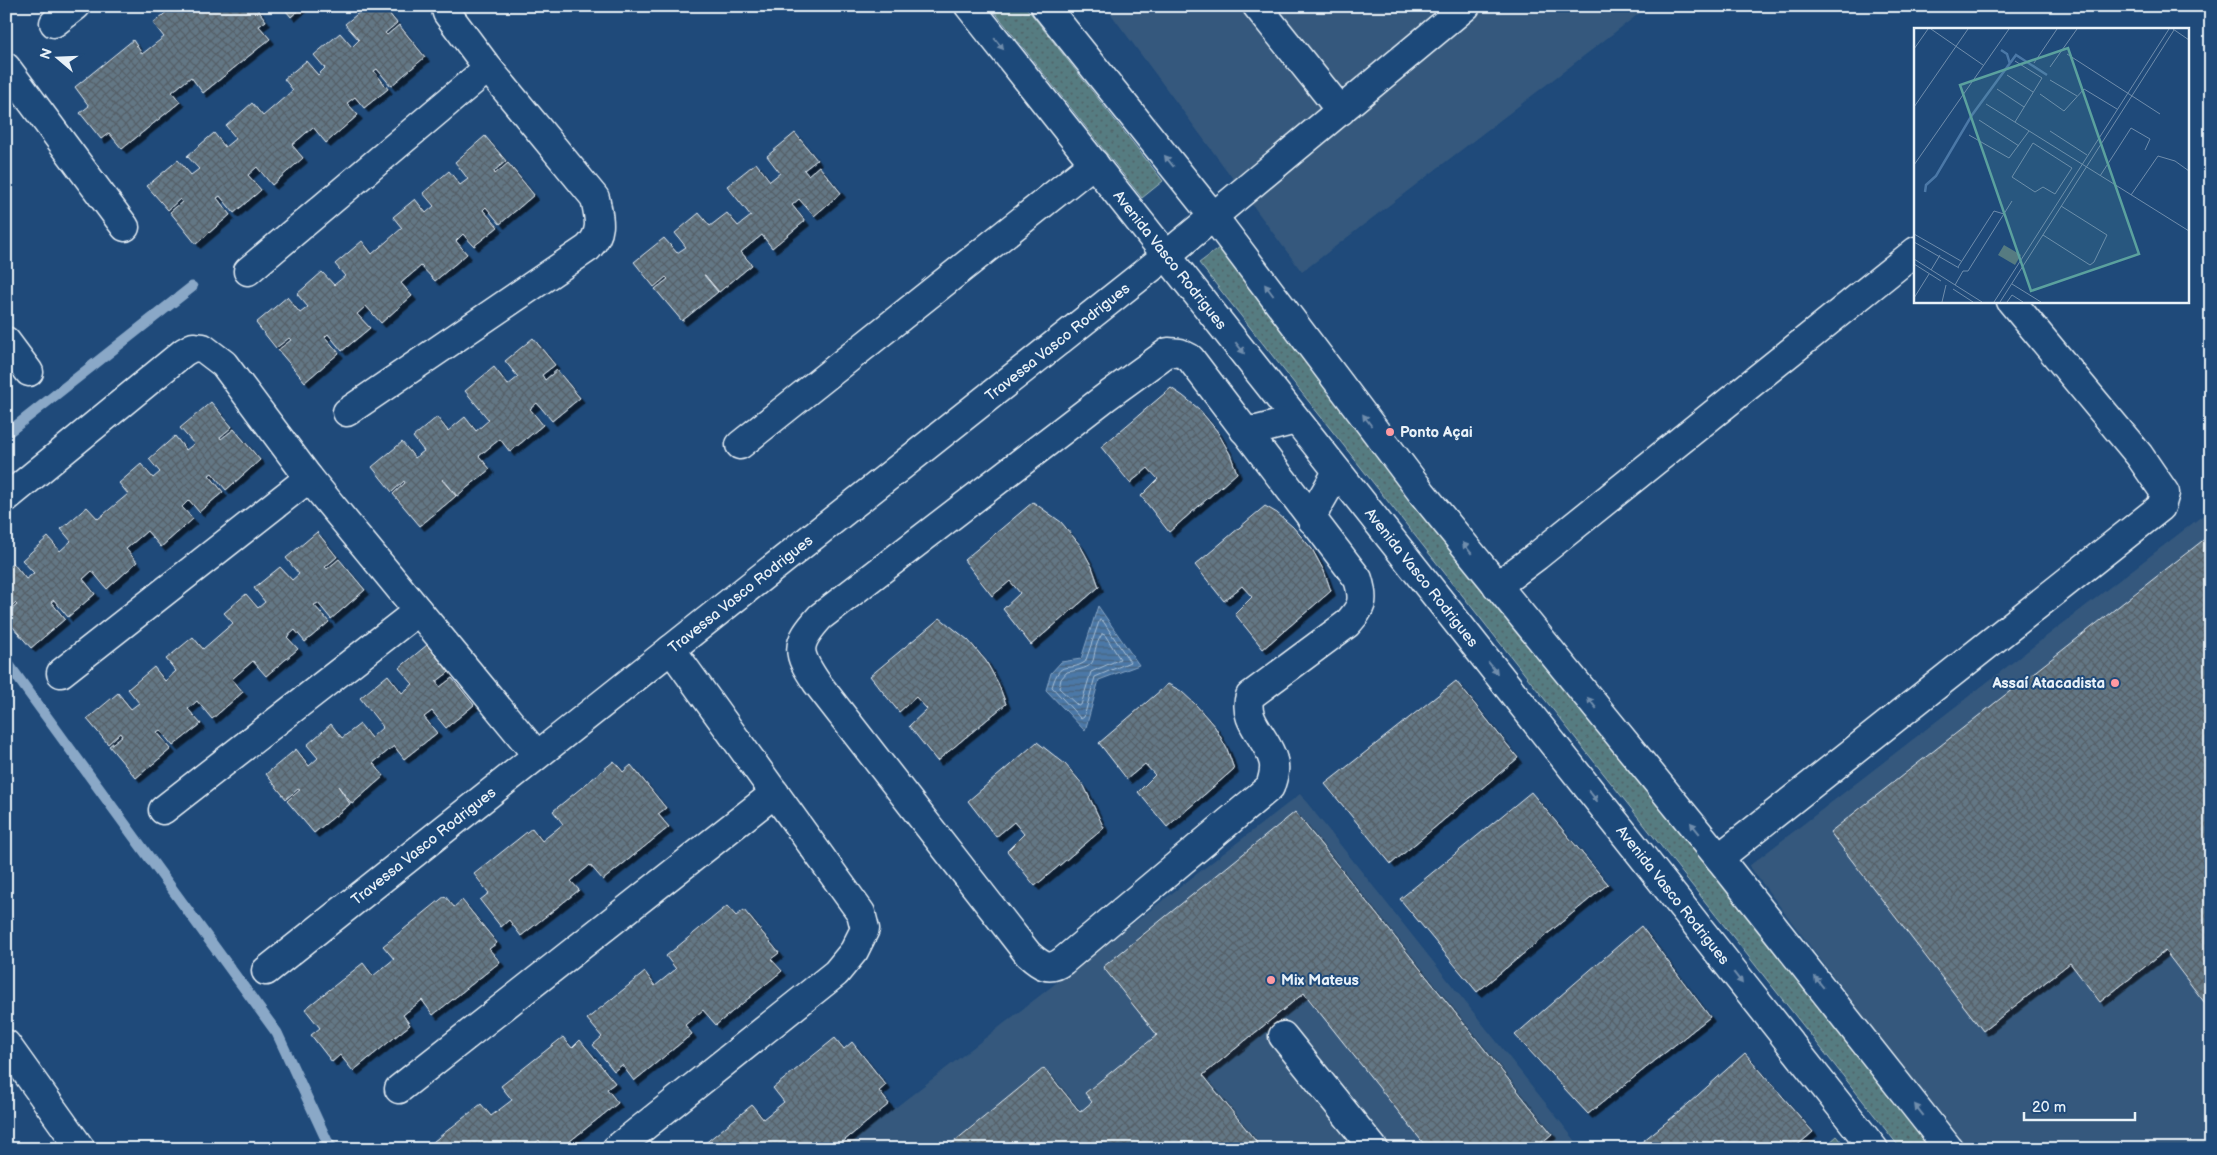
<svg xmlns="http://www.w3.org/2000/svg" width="2217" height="1155" font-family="'Balsamiq Sans',sans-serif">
<defs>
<pattern id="park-dots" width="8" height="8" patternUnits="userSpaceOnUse" patternTransform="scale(1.25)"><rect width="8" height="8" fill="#567b81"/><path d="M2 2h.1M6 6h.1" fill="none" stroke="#4f6468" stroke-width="1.8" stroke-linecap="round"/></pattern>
<pattern id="water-rules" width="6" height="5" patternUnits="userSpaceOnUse" patternTransform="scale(1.25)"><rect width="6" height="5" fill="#4b78a7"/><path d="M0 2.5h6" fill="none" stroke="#49627d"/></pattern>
<pattern id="building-cross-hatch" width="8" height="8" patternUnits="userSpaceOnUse" patternTransform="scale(1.25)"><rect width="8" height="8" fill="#647785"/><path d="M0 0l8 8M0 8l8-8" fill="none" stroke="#556068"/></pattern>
<filter id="shadow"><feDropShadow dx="4.5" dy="4.5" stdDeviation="0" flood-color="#0009"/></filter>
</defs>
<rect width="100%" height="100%" fill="#1f4a7a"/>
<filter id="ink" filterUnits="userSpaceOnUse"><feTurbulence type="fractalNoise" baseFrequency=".02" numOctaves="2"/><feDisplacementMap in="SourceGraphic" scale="10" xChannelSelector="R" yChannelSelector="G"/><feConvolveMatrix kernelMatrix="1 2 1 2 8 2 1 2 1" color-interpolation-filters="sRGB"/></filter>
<g filter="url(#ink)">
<!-- built -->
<path fill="#34587d" d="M1105 6H1649L1302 272Z
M2211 509V1149H1965L1749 866Z
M1300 794 1582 1149H842Z"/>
<!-- park -->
<path fill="url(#park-dots)" stroke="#9fb6bc" d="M990 6H1025L1163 181 1142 198Z
M1219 248 1934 1149H1901L1199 263Z
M1837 1136 1848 1149H1822Z"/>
<!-- water -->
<path fill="url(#water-rules)" stroke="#8aa8c7" d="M1098 606 1139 665 1099 680 1085 731 1046 690 1051 673 1061 662 1081 659Z"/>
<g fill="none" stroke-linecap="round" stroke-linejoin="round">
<!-- shore -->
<path stroke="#a9c1d8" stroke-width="1" d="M1100 620 1103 621 1130 662 1095 677 1084 717 1081 719 1052 687C1061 657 1067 674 1085 662Z
M1102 634 1105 635 1120 659 1091 672 1081 705 1078 706 1059 688 1061 679 1067 672C1106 666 1086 659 1102 634Z"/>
<!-- stream -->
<path stroke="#8aa8c7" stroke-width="11" d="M6 434 192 287
M6 661 277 1033 327 1141 333 1149"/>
</g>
<!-- building -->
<path fill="url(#building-cross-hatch)" stroke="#e8f1f8" filter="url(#shadow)" d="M174 6H255L266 21 259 26 270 39 203 93 191 77 172 92 180 102 122 149 109 133 101 139 80 113 89 106 75 87 133 40 142 54 164 37 153 23Z
M282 6H303L291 17Z
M367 6H383L397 23 385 33 387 35 399 25 425 57 391 86 377 69 374 71 388 89 364 108 355 97 347 103 358 115 326 143 313 127 292 145 303 158 272 185 257 167 248 175 261 190 234 213 220 196 217 198 230 215 196 244 170 212 182 202 180 199 168 210 147 186 178 160 191 175 199 169 187 156 214 133 225 147 236 138 226 126 252 103 263 116 293 90 284 79 306 61 318 75 325 68 314 55 340 33 352 47 359 40 345 24Z
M795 133 817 160 804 170 808 175 819 166 841 193 814 216 799 199 792 205 805 221 772 248 762 235 741 252 752 265 719 292 705 275H704L718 292 682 321 655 289 668 279 666 277 654 287 634 262 664 238 677 253 686 247 675 233 699 213 710 226 727 213 738 226 751 216 727 186 756 163 770 181 780 173 767 156Z
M485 136 506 161 494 171 495 174 508 163 534 195 500 224 486 207 483 210 498 227 474 246 463 234 456 241 467 254 435 281 421 266 401 283 412 296 381 323 366 306 357 314 370 328 342 351 328 334 325 337 339 353 305 382 278 350 291 340 289 338 276 348 256 323 287 297 300 313 308 307 297 294 322 272 334 285 345 276 335 264 362 241 372 254 402 228 393 217 415 199 426 213 434 206 423 193 449 171 460 185 468 179 455 162Z
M533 338 555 365 542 375 545 380 557 370 580 398 552 421 537 403 530 409 543 425 510 452 500 439 479 456 490 469 457 496 443 479 442 480 456 496 420 526 393 494 405 483 404 481 392 492 372 467 402 442 415 458 424 451 413 437 437 417 448 431 465 417 476 431 489 420 465 391 494 367 508 385 518 377 505 361Z
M1171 388 1183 396 1199 409 1217 431 1230 454 1237 473 1169 532 1141 496 1158 479 1148 468 1130 483 1101 447Z
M211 402 232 427 220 437 221 439 234 429 260 460 226 490 212 473 209 475 223 492 199 512 189 500 182 507 193 519 161 547 147 531 126 549 137 562 107 589 92 571 83 579 95 594 68 617 54 600 51 602 65 619 31 648 6 619V614L17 605 15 603 6 611V569L13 563 26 579 34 573 22 560 48 537 60 551 71 541 61 529 87 507 98 519 128 494 119 483 141 464 153 478 160 472 149 459 175 436 186 450 194 444 180 428Z
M1033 502 1061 522 1080 545 1092 567 1099 587 1031 645 1003 609 1020 593 1010 581 992 596 964 560Z
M1265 506 1277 513 1293 527 1312 549 1324 571 1331 591 1263 649 1235 614 1252 597 1242 586 1224 601 1195 565Z
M317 532 337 557 325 567 327 569 339 559 365 590 331 619 318 603 314 605 329 622 305 642 295 630 287 637 298 649 266 676 253 661 232 679 243 692 212 719 197 701 188 709 201 724 173 746 160 730 157 732 171 749 136 778 109 746 122 736 120 733 108 744 87 719 118 693 131 709 139 703 128 689 154 667 165 681 176 671 166 659 193 637 203 649 233 623 224 613 246 594 258 608 265 602 254 588 280 567 292 580 299 574 286 558Z
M2211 534V1011L2165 951 2100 1002 2070 963 1983 1031 1830 832Z
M940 618 968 640 986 661 998 683 1006 704 937 761 909 726 927 709 916 697 899 712 870 676Z
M427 645 449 672 436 682 440 687 452 678 474 705 446 728 432 711 424 717 437 733 404 759 394 746 373 763 384 776 352 804 338 786 350 804 314 833 287 801 300 790 298 789 286 799 266 774 296 749 309 766 318 758 307 745 331 724 342 738 360 724 371 738 383 727 360 698 388 675 402 693 413 684 399 668Z
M1456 681 1518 758 1391 864 1325 784Z
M1168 684 1181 691 1196 705 1215 727 1227 749 1234 769 1167 827 1138 792 1155 775 1145 764 1127 779 1099 743Z
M1037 742 1065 764 1084 786 1104 828 1035 886 1007 851 1024 834 1014 822 996 837 968 801Z
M614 761 623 772 631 765 666 808 658 814 669 827 603 880 590 865 571 881 579 890 521 936 509 920 501 927 480 900 489 893 474 874 532 828 542 841 563 824 553 811Z
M1531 792 1608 884 1477 992 1400 899Z
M1295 812 1552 1134 1534 1149H1428L1304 993 1203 1075 1262 1149H945L1044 1068 1080 1112 1092 1102 1085 1093 1157 1035 1103 967Z
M445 896 454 907 462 900 497 943 489 949 500 962 433 1015 422 1000 403 1015 410 1025 353 1071 340 1055 332 1062 311 1035 320 1028 305 1009 363 963 373 976 394 959 383 946Z
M727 906 736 916 744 910 779 953 771 959 782 971 716 1025 703 1010 685 1025 692 1034 634 1081 622 1065 614 1071 593 1045 602 1037 587 1019 645 972 655 986 676 969 666 956Z
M1641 926 1710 1017 1588 1114 1515 1035Z
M563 1037 572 1048 580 1040 615 1083 607 1089 618 1103 560 1149H546L539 1140 529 1149H424L481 1104 491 1116 512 1100 501 1086Z
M835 1038 844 1049 852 1042 886 1085 879 1091 889 1104 834 1149H816L811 1143 803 1149H698L752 1105 763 1119 784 1102 773 1088Z
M1745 1053 1813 1132 1793 1149H1633L1679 1112Z"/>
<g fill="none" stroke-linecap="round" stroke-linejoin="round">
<defs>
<g id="minor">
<path id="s1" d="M969 6 1874 1149"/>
<path d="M1045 6 1213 216 1422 493 1719 858 1949 1149"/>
<path d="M1257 6 1341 111"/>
<path d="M54 23 76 6"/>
<path d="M6 67 125 227"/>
<path d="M248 271 488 68"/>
<path d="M6 341 29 372"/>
<path d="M1168 352 1180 353 1190 358 1358 579C1365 602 1362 607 1347 624L1250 696C1242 721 1267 737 1273 760 1276 769 1273 778 1270 787L1063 961C1049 972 1040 965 1028 954L817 683C796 652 795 645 820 617L1106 397Z"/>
<path d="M347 412 588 248C604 232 599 218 595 198L488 68 447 13 445 6"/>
<path d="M1244 430H1257L1296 420"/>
<path d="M740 445 1094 163"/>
<path d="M6 498 184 352 193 347 203 348 224 364 309 478 536 754"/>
<path d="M1312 520 1317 507 1337 472"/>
<path d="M1497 586 1537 556 1916 251"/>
<path d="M61 673 309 478"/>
<path d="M163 810 418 611"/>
<path d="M1719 858 2161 507 2165 493 2139 455 2011 301"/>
<path id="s2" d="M266 971 1167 255 1466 6"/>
<path d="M1283 1036 1374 1149"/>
<path d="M6 1044 81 1149"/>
<path d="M399 1089 775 793"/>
<path d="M616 1149 836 973 854 951 865 929 861 913 671 649"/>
</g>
</defs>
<!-- minor casing -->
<use href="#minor" stroke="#e8f1f8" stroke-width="31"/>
<!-- minor -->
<use href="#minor" stroke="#1f4a7a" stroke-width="28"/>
</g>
<!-- one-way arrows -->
<defs><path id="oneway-solid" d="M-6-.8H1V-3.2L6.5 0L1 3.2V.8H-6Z" transform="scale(1.25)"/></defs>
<g fill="#6f8dac">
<use href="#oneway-solid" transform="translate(999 44) rotate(51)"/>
<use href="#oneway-solid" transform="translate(1169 161) rotate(-129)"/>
<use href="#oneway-solid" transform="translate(1269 290) rotate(-127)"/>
<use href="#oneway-solid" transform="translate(1240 348) rotate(52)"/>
<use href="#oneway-solid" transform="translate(1367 420) rotate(-127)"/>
<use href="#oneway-solid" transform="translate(1467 548) rotate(-129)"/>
<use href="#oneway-solid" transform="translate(1493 668) rotate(52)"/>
<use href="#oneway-solid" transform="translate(1592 703) rotate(-129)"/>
<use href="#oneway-solid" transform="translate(1593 796) rotate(52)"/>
<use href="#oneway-solid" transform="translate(1695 828) rotate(-129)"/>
<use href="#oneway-solid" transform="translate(1738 978) rotate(52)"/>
<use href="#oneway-solid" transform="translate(1819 982) rotate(-129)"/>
<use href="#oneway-solid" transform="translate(1919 1110) rotate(-128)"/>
</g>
</g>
<!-- markers -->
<g fill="#ff9aa2" stroke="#1f4a7a" stroke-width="2">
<circle cx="1390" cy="432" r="5"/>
<circle cx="2115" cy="683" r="5"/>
<circle cx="1271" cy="980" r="5"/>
</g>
<g text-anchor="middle" stroke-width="4" stroke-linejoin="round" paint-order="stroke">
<!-- street labels -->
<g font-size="15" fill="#e8f1f8" stroke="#1f4a7a">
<text dy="5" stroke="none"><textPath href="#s1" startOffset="324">Avenida Vasco Rodrigues</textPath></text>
<text dy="5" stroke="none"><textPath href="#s2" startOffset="1011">Travessa Vasco Rodrigues</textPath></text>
<text dy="5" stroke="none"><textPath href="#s1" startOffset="729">Avenida Vasco Rodrigues</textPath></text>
<text dy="5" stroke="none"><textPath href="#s2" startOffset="606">Travessa Vasco Rodrigues</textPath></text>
<text dy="5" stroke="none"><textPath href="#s2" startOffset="201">Travessa Vasco Rodrigues</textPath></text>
<text dy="5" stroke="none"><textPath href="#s1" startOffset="1134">Avenida Vasco Rodrigues</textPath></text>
</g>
<!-- poi labels -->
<g font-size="15" font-weight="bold" fill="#e8f1f8" stroke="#1f4a7a" text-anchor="start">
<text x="1400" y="437">Ponto Açai</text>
<text x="2105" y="688" text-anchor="end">Assaí Atacadista</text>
<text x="1281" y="985">Mix Mateus</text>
</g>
</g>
<!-- overview -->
<g transform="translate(1914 28)">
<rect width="275" height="275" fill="#1f4a7a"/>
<path d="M90 217 107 227 101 237 84 227Z" fill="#567b81"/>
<path fill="none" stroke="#4b78a7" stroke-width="2.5" d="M87 22 93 26 96 36M11 164 12 157 22 148 58 87 102 27 133 47"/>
<path fill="none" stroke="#6f8dac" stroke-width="1" d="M17 1 69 37M259 1 275 12M0 21 14 1M153 26 246 86M120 35 143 1M136 39 163 1M93 47 119 64M136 52 163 68M83 61 110 79M126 66 150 83 170 61 203 81M72 76 275 203M0 79 54 1M65 92 105 118M101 94 128 50 101 33M136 103 173 127M55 107 95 130 115 103M119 115 158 140 141 166 129 159 121 164 98 149ZM0 137 95 1M186 148 217 100 236 111 231 122M217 167 244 128 261 133 275 143M0 206 47 233M129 207 176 237 180 234 193 207 147 178M0 214 45 240M0 231 68 274M0 236 27 253M44 239 80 183 90 186M17 242 26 227M98 256 127 274M41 257 49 243H54L98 173M39 261 59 274M0 270 15 246M28 274 32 257M80 274 255 1M86 274 260 2M93 274 98 267 109 274"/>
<path fill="#5ba19e" fill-opacity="0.15" stroke="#5ba19e" stroke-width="2.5" d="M154 20 225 226 117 263 46 57Z"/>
<rect width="275" height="275" fill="none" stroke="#e8f1f8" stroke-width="2.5"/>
</g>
<!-- margin -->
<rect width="2217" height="1155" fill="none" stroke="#1f4a7a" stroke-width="25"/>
<rect x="12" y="12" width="2192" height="1130" fill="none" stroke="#e8f1f8" stroke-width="2" filter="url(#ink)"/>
<!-- north arrow -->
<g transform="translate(58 58) rotate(289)" stroke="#1f4a7a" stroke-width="4" paint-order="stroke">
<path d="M0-4L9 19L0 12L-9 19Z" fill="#e8f1f8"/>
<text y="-8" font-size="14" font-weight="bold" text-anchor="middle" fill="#e8f1f8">N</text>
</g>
<!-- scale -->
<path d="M2024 1112v8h111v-8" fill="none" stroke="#e8f1f8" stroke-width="2.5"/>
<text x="2032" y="1112" font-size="15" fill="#e8f1f8" stroke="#1f4a7a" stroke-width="4" paint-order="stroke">20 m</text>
</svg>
